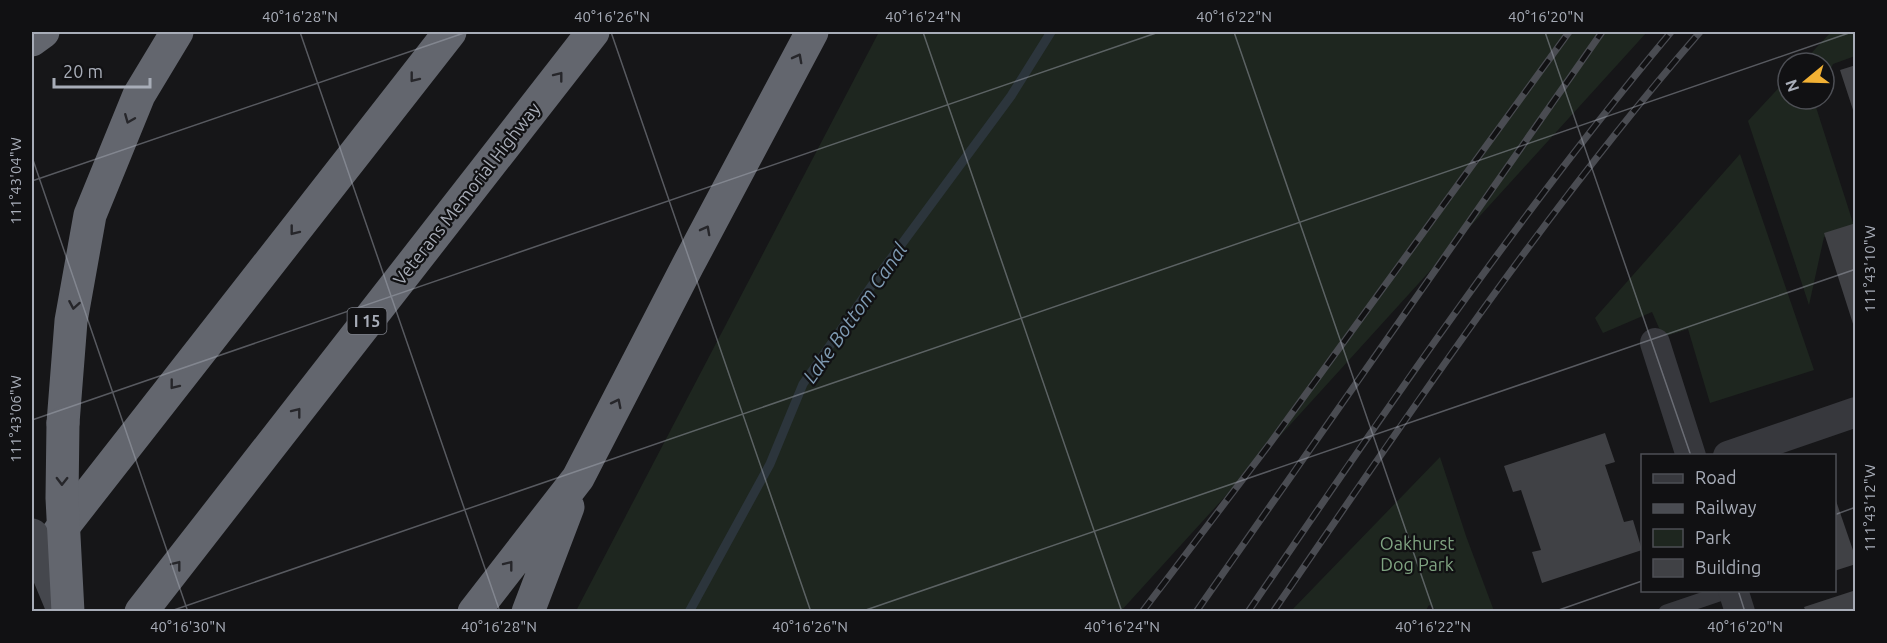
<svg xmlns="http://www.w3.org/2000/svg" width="1887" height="643" font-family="Ubuntu,sans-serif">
<rect width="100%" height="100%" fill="#161618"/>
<!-- green -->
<path fill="#1e261f" d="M879 32H1647L1121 611H576Z
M1831 32H1855V56L1833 64 1824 83V63H1802Z
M1788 78V99H1817L1815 104 1854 226 1824 237 1809 305 1748 121Z
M1740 154 1814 370 1710 403 1688 329 1663 337 1652 312 1603 333 1595 318Z
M1440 457 1466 536 1494 611H1438L1429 605 1425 612 1291 611Z"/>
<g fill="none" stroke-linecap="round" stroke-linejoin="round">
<!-- stream -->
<path stroke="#2c353c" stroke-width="9" d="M689 612 770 464 803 384 884 268 1011 96 1051 32"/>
</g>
<!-- building -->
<path fill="#404145" d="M1856 65V116H1855L1840 70Z
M1856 223V330H1855L1824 233Z
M1605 433 1615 462 1605 465 1624 522 1633 520 1642 550 1542 583 1532 552 1541 550 1521 490 1513 492 1504 466Z
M1834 495 1856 559V564L1834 571Z
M1856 590V612H1806L1804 607Z"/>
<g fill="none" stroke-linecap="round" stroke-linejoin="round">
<!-- lane -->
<path stroke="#37383d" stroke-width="15" d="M1666 612 1731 590"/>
<!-- street -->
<path stroke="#37383d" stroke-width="30" d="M1655 343 1691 456
M1728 456 1856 412
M1733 590 1740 612"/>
<!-- highway -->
<path stroke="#63666e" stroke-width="33" d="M32 40 43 32
M63 423 71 321 90 215 139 95 177 32
M52 541 450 32
M141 612 593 32
M474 612 578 478 688 265 812 32
M528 612 568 507"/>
<defs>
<path id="rail" d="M1142 612 1271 442 1569 32
M1196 612 1602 32
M1248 612C1383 414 1517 216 1671 32
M1273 612C1409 414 1543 213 1700 32"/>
</defs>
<!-- rail casing -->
<use href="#rail" stroke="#4a4c52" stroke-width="7"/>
<!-- rail -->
<use href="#rail" stroke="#111113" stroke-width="4.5" stroke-dasharray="14" stroke-linecap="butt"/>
<!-- secondary-bridge -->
<path stroke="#45474d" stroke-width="33" d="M32 535 64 612"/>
<!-- highway-bridge -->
<path stroke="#63666e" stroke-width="33" d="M63 423 62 498 68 612"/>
</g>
<!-- one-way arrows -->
<defs><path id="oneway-chevron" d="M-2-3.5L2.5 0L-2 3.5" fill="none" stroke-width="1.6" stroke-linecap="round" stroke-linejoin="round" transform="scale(1.5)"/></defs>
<g stroke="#26262a">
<use href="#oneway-chevron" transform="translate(798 58) rotate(-62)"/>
<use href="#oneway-chevron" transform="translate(559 76) rotate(-52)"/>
<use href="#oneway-chevron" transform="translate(414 78) rotate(128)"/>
<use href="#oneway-chevron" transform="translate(129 119) rotate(112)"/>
<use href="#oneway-chevron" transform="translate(706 230) rotate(-62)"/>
<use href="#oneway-chevron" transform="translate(294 231) rotate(128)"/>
<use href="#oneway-chevron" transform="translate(74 305) rotate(100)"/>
<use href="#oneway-chevron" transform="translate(174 385) rotate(128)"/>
<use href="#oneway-chevron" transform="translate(617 403) rotate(-63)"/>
<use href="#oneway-chevron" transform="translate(297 412) rotate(-52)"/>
<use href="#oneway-chevron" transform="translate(62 481) rotate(91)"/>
<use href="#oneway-chevron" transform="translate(177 565) rotate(-52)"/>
<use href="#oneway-chevron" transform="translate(509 565) rotate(-52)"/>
</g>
<!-- ticks -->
<path fill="none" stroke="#a8adb8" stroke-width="1.5" stroke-opacity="0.45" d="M300 32 500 612M611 32 811 612M923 32 1122 612M1234 32 1434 612M1545 32 1691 456M32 157 188 612M32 181 467 32M32 420 1159 32M1834 515 1856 507M1738 590 1745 612M168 612 1852 32M860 612 1856 269M1553 612 1642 581"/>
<g text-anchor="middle" stroke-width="4.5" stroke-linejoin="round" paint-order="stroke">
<!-- shield labels -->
<rect fill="#111113" stroke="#7b7e86" stroke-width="1.5" x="347.5" y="308" width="39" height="26" rx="4.5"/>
<g font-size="16" font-weight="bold" fill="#a8adb8">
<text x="367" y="327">I 15</text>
</g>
<!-- street labels -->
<g font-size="18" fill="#a8adb8" stroke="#111113">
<text transform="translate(467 194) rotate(-52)" y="6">Veterans Memorial Highway</text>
</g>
<!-- park labels -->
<g font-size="18" fill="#7fa381" stroke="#111113">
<text x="1417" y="550">Oakhurst<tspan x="1417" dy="21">Dog Park</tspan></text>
</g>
<!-- water labels -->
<g font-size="20" font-style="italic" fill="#7f9bb3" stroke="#111113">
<text transform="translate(855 313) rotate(-55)" y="7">Lake Bottom Canal</text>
</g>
</g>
<!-- border -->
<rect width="1887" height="643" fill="none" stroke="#111113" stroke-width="66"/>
<!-- legend -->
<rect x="1641" y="454" width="195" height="138" fill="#111113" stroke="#4d4f55" stroke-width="1.5"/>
<rect x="1653" y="474" width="30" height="9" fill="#37383d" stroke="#4d4f55" stroke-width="1.5"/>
<text x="1695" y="484" font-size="18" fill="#a8adb8">Road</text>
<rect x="1653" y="504" width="30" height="9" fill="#4a4c52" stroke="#4d4f55" stroke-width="1.5"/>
<text x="1695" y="514" font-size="18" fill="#a8adb8">Railway</text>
<rect x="1653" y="529" width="30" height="18" fill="#1e261f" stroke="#4d4f55" stroke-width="1.5"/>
<text x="1695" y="544" font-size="18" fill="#a8adb8">Park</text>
<rect x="1653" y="559" width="30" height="18" fill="#404145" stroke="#4d4f55" stroke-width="1.5"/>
<text x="1695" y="574" font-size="18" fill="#a8adb8">Building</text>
<!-- north arrow -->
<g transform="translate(1806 81) rotate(251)"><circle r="28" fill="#111113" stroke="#4d4f55" stroke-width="1.5"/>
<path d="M0-4.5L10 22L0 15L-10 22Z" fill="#f2b134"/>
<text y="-9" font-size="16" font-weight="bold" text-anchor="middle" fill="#a8adb8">N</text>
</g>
<!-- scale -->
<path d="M54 78v9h96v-9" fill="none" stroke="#a8adb8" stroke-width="3"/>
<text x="63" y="78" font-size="18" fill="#a8adb8" stroke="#111113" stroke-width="4.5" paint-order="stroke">20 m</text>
<rect x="33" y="33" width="1821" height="577" fill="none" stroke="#a8adb8" stroke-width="2"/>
<g font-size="15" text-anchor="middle" fill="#a8adb8">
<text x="300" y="22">40°16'28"N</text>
<text x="612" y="22">40°16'26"N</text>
<text x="923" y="22">40°16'24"N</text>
<text x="1234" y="22">40°16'22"N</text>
<text x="1546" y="22">40°16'20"N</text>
<text transform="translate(16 181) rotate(-90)" y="5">111°43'04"W</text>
<text transform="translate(1870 269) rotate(-90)" y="5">111°43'10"W</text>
<text transform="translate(16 419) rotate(-90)" y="5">111°43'06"W</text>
<text transform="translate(1870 508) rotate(-90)" y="5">111°43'12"W</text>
<text x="188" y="632">40°16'30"N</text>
<text x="499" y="632">40°16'28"N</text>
<text x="810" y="632">40°16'26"N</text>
<text x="1122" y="632">40°16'24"N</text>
<text x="1433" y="632">40°16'22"N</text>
<text x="1745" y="632">40°16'20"N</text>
</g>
</svg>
